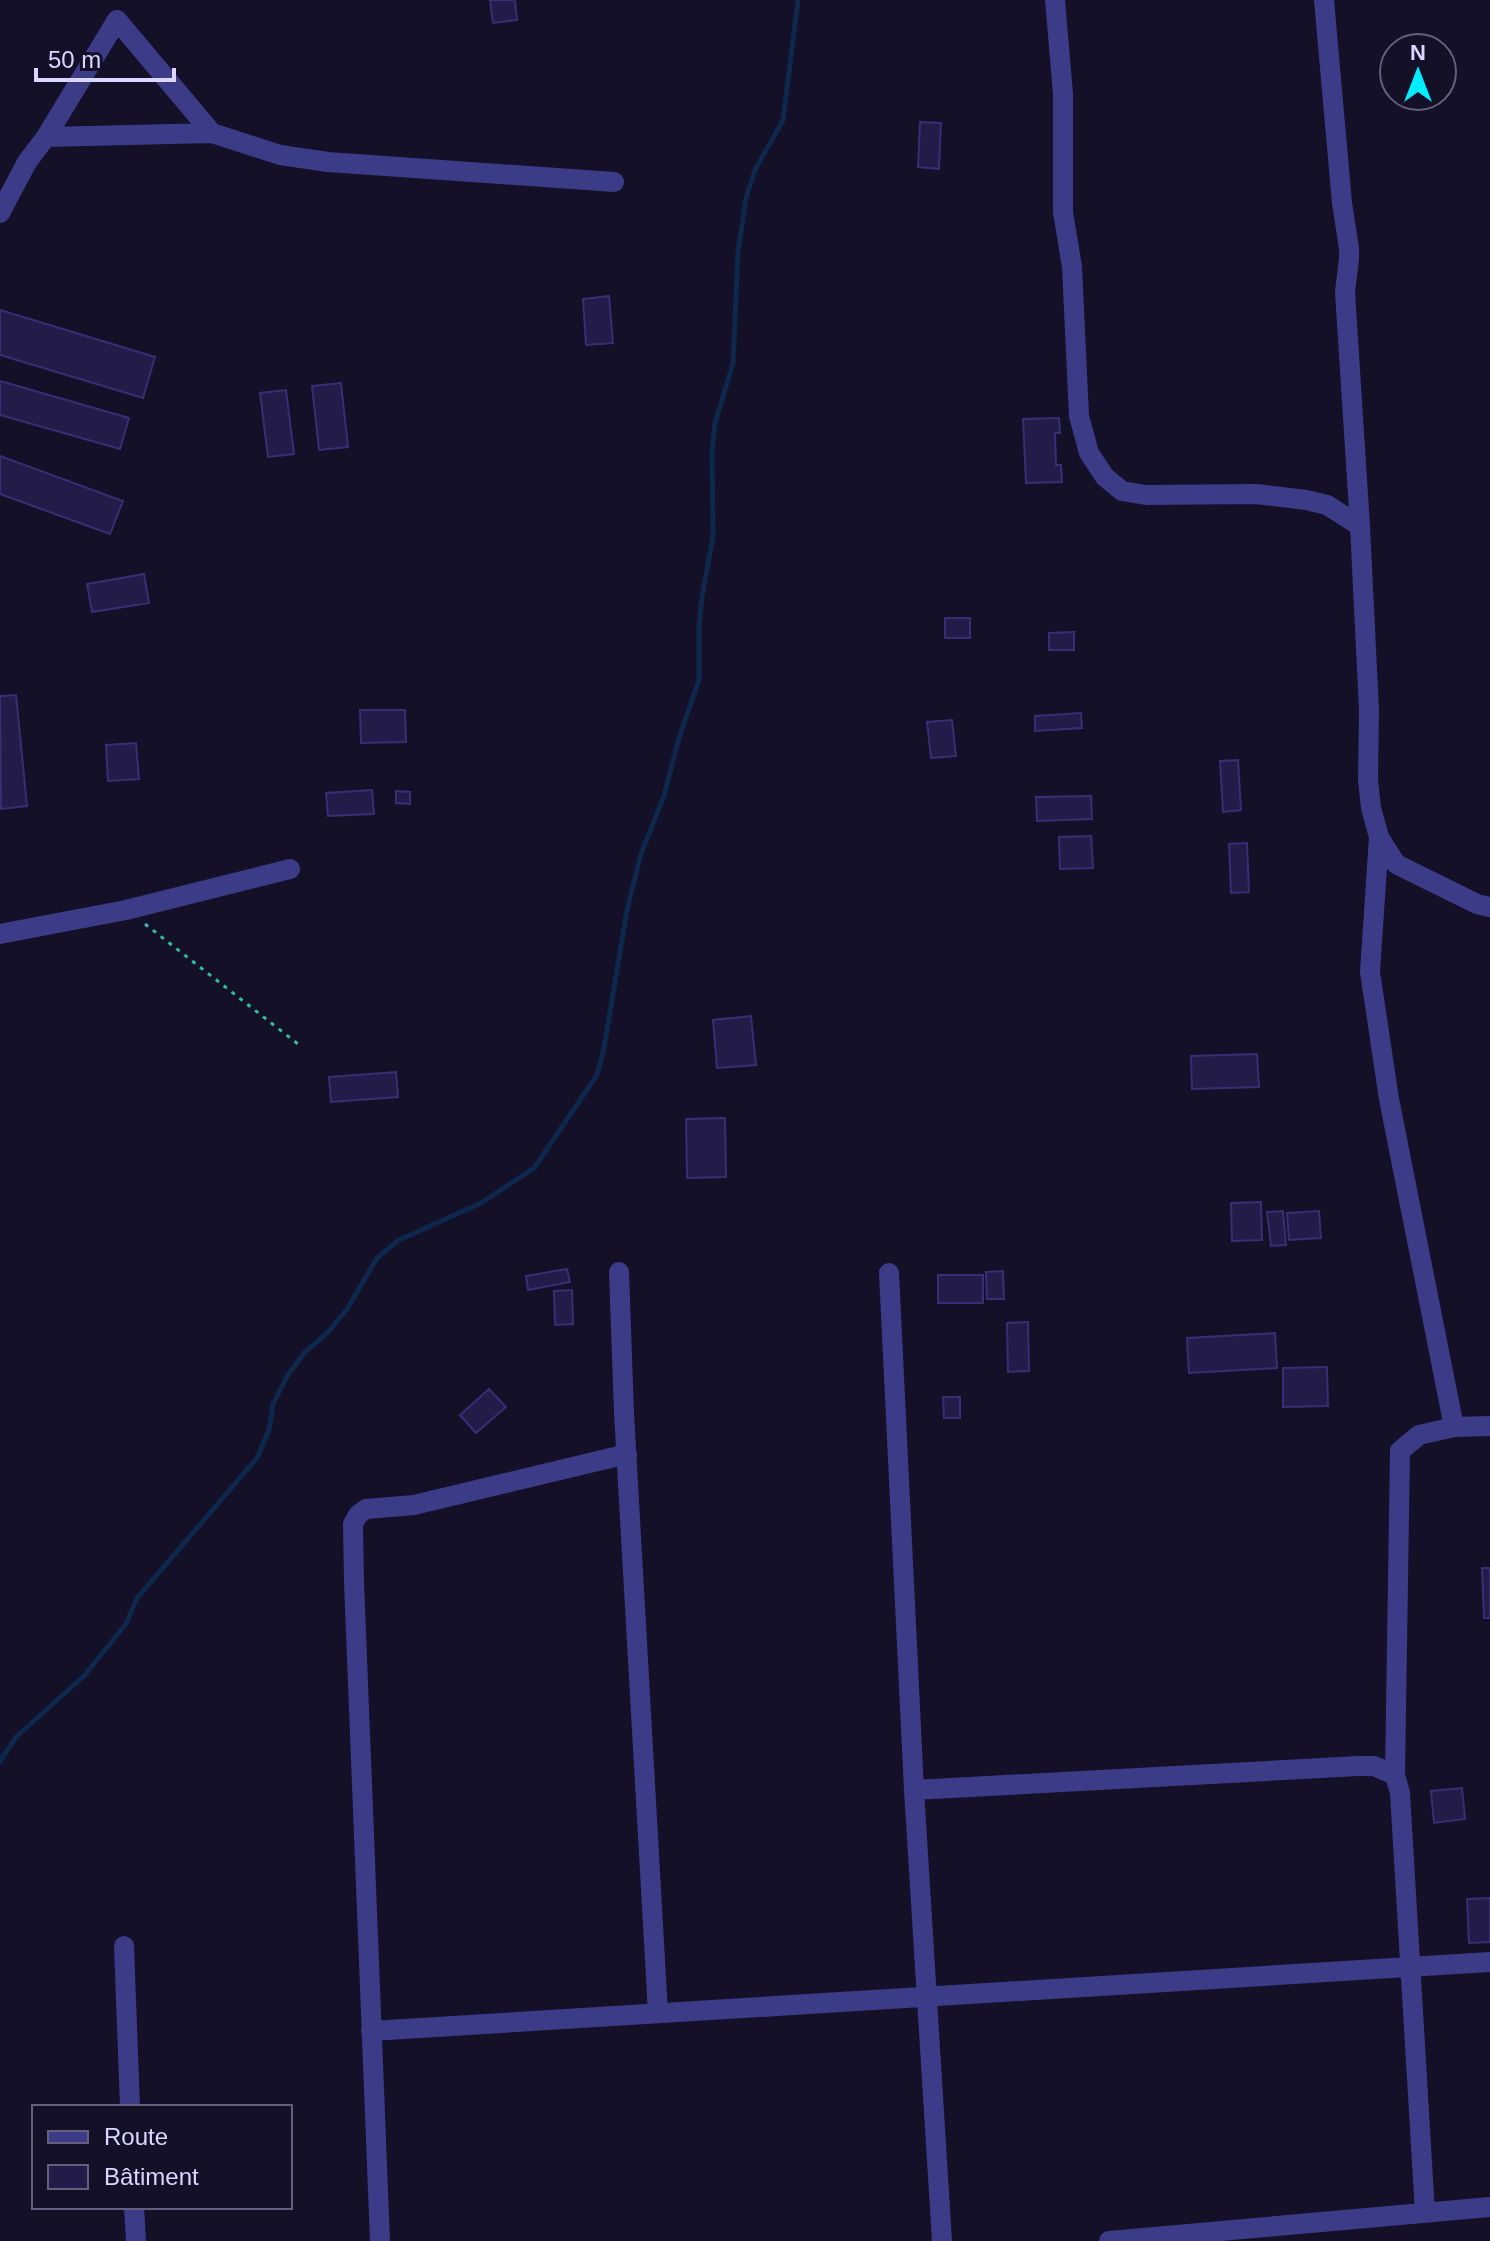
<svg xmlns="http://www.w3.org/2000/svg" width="1490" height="2241" font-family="Helvetica,sans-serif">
<rect width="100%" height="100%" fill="#131028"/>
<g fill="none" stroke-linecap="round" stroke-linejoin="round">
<!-- stream -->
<path stroke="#0e284d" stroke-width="5" d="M0 1761 16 1737 84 1676 126 1624 137 1598 257 1458 269 1430 273 1404 286 1378 304 1353 328 1332 347 1309 377 1258 399 1240 481 1203 534 1168 597 1075 604 1048 627 910 641 854 664 796 679 738 699 680V626L702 597 713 536 712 451 715 423 733 363 738 252 746 198 755 170 783 120 798 0"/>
</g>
<!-- building -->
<path fill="#231c49" stroke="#392e75" stroke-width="2" d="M490 0H515L517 20 493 23Z
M920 122 941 123 939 169 918 167Z
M609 296 613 343 586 345 583 299Z
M0 310 155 357 143 398 0 355Z
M0 381 129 418 120 449 0 415Z
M341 383 348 447 319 450 312 386Z
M286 390 294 454 268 457 260 393Z
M1059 418 1060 433H1055L1056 465H1061L1062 482 1026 483 1023 419Z
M0 456 123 501 110 534 0 494Z
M144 574 149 603 92 612 87 584Z
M945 618H970V638H945Z
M1074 632V650H1049V633Z
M16 695 27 806 1 809 0 696Z
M360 710H405L406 742 361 743Z
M1081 713 1082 728 1035 731V716Z
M952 720 956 756 931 758 927 722Z
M136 743 139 779 108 781 106 745Z
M1238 760 1241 810 1223 812 1220 761Z
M372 790 374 814 328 816 326 793Z
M396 791 410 792V804L396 803Z
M1091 796 1092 819 1037 821 1036 797Z
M1091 836 1093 868 1060 869 1059 837Z
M1247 843 1249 892 1231 893 1229 844Z
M751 1016 756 1065 717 1068 713 1020Z
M1257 1054 1259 1087 1192 1089 1191 1056Z
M396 1072 398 1097 331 1102 329 1077Z
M725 1118 726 1177 687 1178 686 1119Z
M1261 1202 1262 1240 1232 1241 1231 1203Z
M1283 1211 1286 1245 1271 1246 1267 1212Z
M1319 1211 1321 1238 1289 1240 1287 1213Z
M567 1269 570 1282 528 1290 526 1276Z
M1003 1271 1004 1299H987L986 1272Z
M938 1275H983V1303H938Z
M572 1290 573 1324 555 1325 554 1291Z
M1028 1322 1029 1371 1008 1372 1007 1323Z
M1275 1333 1277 1368 1189 1373 1187 1338Z
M1327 1367 1328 1406 1283 1407V1368Z
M489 1389 506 1407 476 1433 460 1415Z
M943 1397H960V1418H944Z
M1482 1568H1490V1618H1484Z
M1462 1788 1465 1819 1434 1823 1431 1791Z
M1490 1898V1942L1469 1943 1467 1899Z"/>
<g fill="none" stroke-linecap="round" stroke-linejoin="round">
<!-- path -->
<path stroke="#2fbaad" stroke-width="3" stroke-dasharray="4 6" stroke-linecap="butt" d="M145 924 298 1044"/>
<!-- minor -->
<path stroke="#3b3b87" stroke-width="20" d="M1055 0 1063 94V212L1072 267 1079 416 1089 453 1105 477 1122 491 1146 495 1256 494 1306 500 1327 505 1360 526
M1324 0 1342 203 1349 248V259L1345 292 1360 526 1369 710 1368 780 1371 808 1379 837 1396 864 1477 904 1490 907
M46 137 212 133 280 155 328 162 614 182
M0 213 27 162 46 137 117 20 212 133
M1379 837 1370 972 1389 1099 1454 1427
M0 934 126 910 290 869
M619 1272 624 1413 658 2013
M889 1273 914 1790 942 2241
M1395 1775 1400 1451 1419 1435 1454 1427 1490 1426
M914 1790 1358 1766H1374L1395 1775 1400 1793 1425 2213
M124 1946 130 2107
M371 2031 1490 1962
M134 2207 136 2241
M380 2241 354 1582 353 1524 358 1515 366 1509 414 1505 627 1454
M1109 2241 1490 2207"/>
</g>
<!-- legend -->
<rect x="32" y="2105" width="260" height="104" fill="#131028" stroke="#635f7e" stroke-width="2"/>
<rect x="48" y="2131" width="40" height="12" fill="#3b3b87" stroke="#635f7e" stroke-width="2"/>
<text x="104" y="2145" font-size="24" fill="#dad6ff">Route</text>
<rect x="48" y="2165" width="40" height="24" fill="#231c49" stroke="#635f7e" stroke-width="2"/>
<text x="104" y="2185" font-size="24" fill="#dad6ff">Bâtiment</text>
<!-- north arrow -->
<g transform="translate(1418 72)"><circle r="38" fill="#131028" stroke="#635f7e" stroke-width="2"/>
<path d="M0-6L14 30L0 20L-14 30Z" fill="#02eeff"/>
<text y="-12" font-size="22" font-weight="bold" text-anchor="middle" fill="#dad6ff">N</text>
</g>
<!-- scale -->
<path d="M36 68v12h138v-12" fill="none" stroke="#dad6ff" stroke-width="4"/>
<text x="48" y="68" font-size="24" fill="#dad6ff" stroke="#131028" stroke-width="6" paint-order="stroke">50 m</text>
</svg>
